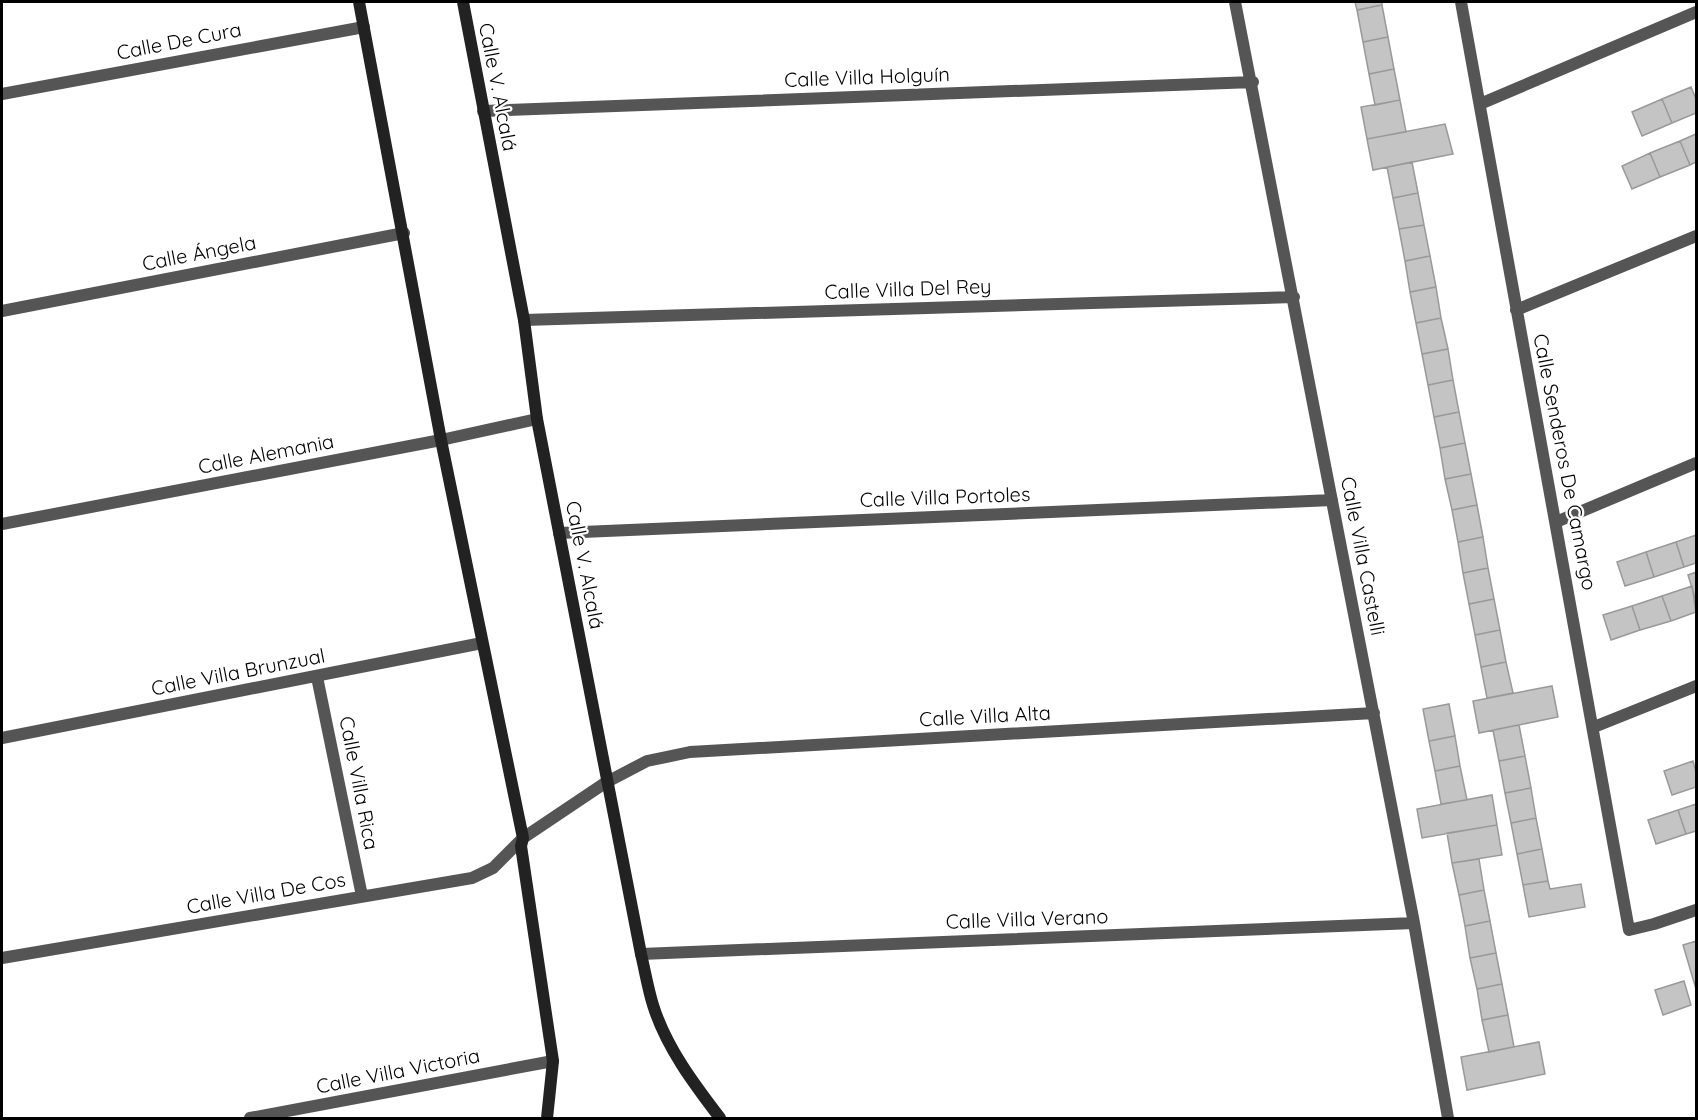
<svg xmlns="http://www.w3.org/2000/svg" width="1698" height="1120" font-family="Quicksand,sans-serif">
<rect width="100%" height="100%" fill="#fff"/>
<!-- building -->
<path fill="#c4c4c4" stroke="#999" stroke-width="1.5" d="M1355 2H1382V5L1357 10Z
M1382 5 1388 37 1363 42 1357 10Z
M1388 37 1394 69 1369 74 1363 42Z
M1394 69 1400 100 1375 105 1369 74Z
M1691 87 1696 99V113L1672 123 1662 99Z
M1662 99 1672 123 1642 136 1632 112Z
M1400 100 1406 132 1367 139 1361 107Z
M1445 124 1453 154 1373 170 1367 139Z
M1696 134V162L1690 165 1680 141Z
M1680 141 1690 165 1660 177 1650 153Z
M1650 153 1660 177 1632 189 1622 166Z
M1412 162 1418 193 1393 198 1387 167Z
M1418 193 1424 225 1399 229 1393 198Z
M1424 225 1430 256 1405 261 1399 229Z
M1430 256 1436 287 1410 292 1405 261Z
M1436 287 1441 318 1416 323 1410 292Z
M1441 318 1448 349 1422 354 1416 323Z
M1448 349 1453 380 1428 385 1422 354Z
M1453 380 1459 412 1434 417 1428 385Z
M1459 412 1465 443 1440 448 1434 417Z
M1465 443 1471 474 1445 479 1440 448Z
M1471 474 1477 505 1452 510 1445 479Z
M1477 505 1483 537 1458 542 1452 510Z
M1696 535V563L1684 567 1676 542Z
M1483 537 1488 568 1463 573 1458 542Z
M1676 542 1684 567 1654 577 1646 552Z
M1646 552 1654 577 1625 586 1617 562Z
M1488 568 1494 599 1469 604 1463 573Z
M1696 572V601L1688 575Z
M1692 586 1696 612 1671 621 1662 596Z
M1662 596 1671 621 1640 630 1632 606Z
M1494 599 1500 630 1475 635 1469 604Z
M1632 606 1640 630 1611 640 1603 615Z
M1500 630 1506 662 1481 667 1475 635Z
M1506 662 1513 693 1487 698 1481 667Z
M1552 686 1558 717 1479 733 1473 701Z
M1449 704 1455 736 1429 741 1423 709Z
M1519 725 1525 756 1499 761 1493 730Z
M1455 736 1460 766 1435 771 1429 741Z
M1525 756 1531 788 1505 793 1499 761Z
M1693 761 1696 772V787L1672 795 1664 771Z
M1460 766 1467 800 1441 804 1435 771Z
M1531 788 1536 818 1511 823 1505 793Z
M1492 795 1497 825 1422 838 1417 809Z
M1696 804V831L1686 834 1678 810Z
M1678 810 1686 834 1656 844 1648 820Z
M1536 818 1542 849 1517 854 1511 823Z
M1497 825 1502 855 1452 863 1447 833Z
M1542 849 1548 881 1523 885 1517 854Z
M1479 859 1484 890 1459 895 1452 863Z
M1548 881 1550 889 1581 884 1585 907 1529 917 1523 885Z
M1484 890 1490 921 1465 926 1459 895Z
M1490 921 1496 953 1470 958 1465 926Z
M1696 941V989L1683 945Z
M1496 953 1502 984 1477 989 1470 958Z
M1684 981 1691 1005 1663 1015 1655 990Z
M1502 984 1508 1015 1482 1020 1477 989Z
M1508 1015 1514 1047 1489 1052 1482 1020Z
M1539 1042 1545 1074 1467 1090 1461 1057Z"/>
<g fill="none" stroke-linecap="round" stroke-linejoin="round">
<!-- street -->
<path stroke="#555" stroke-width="12" d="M1235 2 1414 923 1448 1118
M1461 2 1629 930 1654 924 1696 910
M2 94 364 27
M1480 104 1696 12
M483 111 1253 82
M1516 310 1696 236
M2 311 404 233
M524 320 1294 297
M1556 522 1696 463
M2 524 441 440 537 419
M559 533 1332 500
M317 677 362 896
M1594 727 1696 686
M2 738 482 643
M641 954 1414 923
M2 958 472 878 493 868 523 838 605 783 647 761 690 752 1374 713
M250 1118 553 1061"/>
<!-- secondary -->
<path stroke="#222" stroke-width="12" d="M359 2 441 440 523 838 521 846 553 1061 547 1118
M463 2 524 320 537 419 641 954C645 971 648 989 653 1005 666 1047 694 1084 720 1118"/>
</g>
<g text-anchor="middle" stroke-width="4.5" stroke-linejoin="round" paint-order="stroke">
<!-- street labels -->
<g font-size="20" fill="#000" stroke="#fff">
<text transform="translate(179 41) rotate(-11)" y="7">Calle De Cura</text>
<text transform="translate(867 77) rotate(-2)" y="7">Calle Villa Holguín</text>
<text transform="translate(498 87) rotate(79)" y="7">Calle V. Alcalá</text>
<text transform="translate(199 253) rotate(-11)" y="7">Calle Ángela</text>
<text transform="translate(908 289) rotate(-2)" y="7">Calle Villa Del Rey</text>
<text transform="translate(266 454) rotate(-11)" y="7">Calle Alemania</text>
<text transform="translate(1565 462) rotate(79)" y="7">Calle Senderos De Camargo</text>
<text transform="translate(945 497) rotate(-2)" y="7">Calle Villa Portoles</text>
<text transform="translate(1363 556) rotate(79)" y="7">Calle Villa Castelli</text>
<text transform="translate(585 565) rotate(79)" y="7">Calle V. Alcalá</text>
<text transform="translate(238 672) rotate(-11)" y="7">Calle Villa Brunzual</text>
<text transform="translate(985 716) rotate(-3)" y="7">Calle Villa Alta</text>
<text transform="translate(359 783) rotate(79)" y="7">Calle Villa Rica</text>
<text transform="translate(266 893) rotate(-10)" y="7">Calle Villa De Cos</text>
<text transform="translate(1027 919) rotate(-2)" y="7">Calle Villa Verano</text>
<text transform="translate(398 1071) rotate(-11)" y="7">Calle Villa Victoria</text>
</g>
</g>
<!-- border -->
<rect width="1698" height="1120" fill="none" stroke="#000000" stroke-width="6"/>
</svg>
